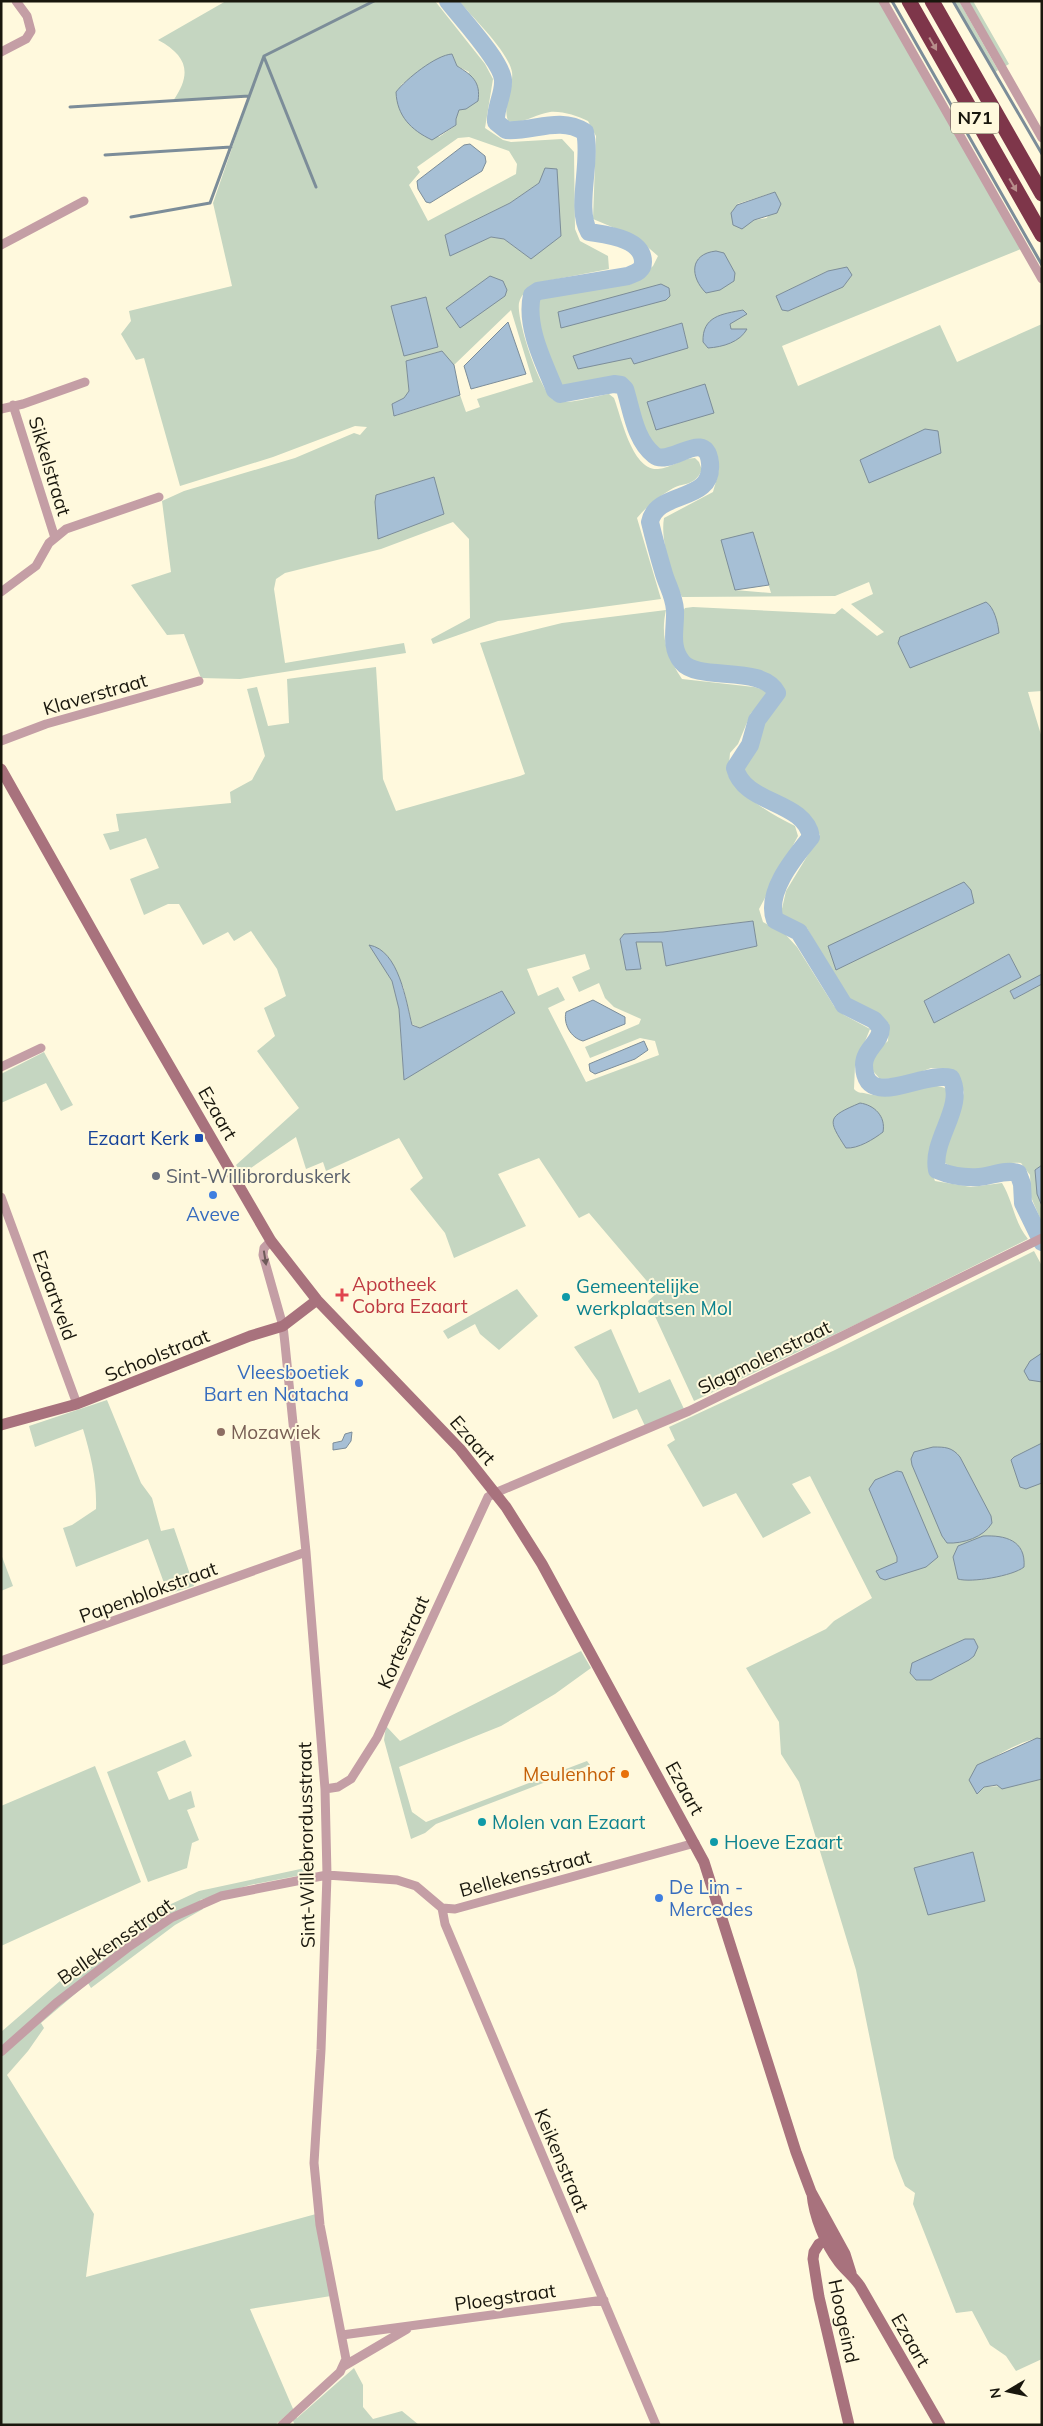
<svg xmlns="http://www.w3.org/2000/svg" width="1043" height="2426" font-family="Mulish,sans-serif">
<rect width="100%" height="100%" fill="#fff9dd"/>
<!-- green -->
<path fill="#c5d6c1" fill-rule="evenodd" d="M226 1H435L485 64 493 79 485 128 503 140 511 142 562 139 574 152 575 229 580 241 608 256 609 269 536 283C529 288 521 294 519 303 516 319 541 396 556 401 567 405 597 396 609 394L614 398C621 416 632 471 658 469 672 468 681 458 695 458L699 462 702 470C693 488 684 481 670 490 657 498 647 506 637 518L661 599 498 621 433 644 431 639 470 618 469 539 453 522 381 549 285 573 276 579 274 589 285 663 404 643 406 653 240 679 201 678 184 634 167 635 131 585 171 572 162 501 184 491 295 458 354 433 360 435 367 427 355 426 273 457 180 486 144 358 136 360 121 334 131 321 129 311 232 286 213 203 250 96 173 101C192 74 188 56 158 40ZM452 54 457 66 469 72 456 119V125L439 137 401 85 432 62ZM469 137 509 151 517 164 516 174 428 221 409 185 420 172 417 167 458 138ZM539 183 531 259 504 239 491 237 450 255 445 235 510 203ZM511 310 533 382 477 399 480 407 466 412 460 395 395 416 409 391 406 361 441 351 454 365ZM434 477 378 538 375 502 376 495Z
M459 1H880L1021 249 782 346 798 386 940 325 957 362 1042 324V691L1028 692 1042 738V974L1010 992 1014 999 1042 984V1165L1035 1170C1037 1188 1042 1205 1042 1223L1031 1197 1030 1175 1021 1163C998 1160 966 1181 944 1162L946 1146 964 1093 959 1078 947 1069 931 1068 904 1078 880 1079 873 1071 870 1059 876 1051 888 1041 889 1024 850 1000 841 990 807 928 785 919 781 913 786 891 820 835 810 818 781 798 767 794 745 776 743 768 758 747 764 724 781 697 782 691 777 682 767 675 692 666C674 653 673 626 685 608L693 607 835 614 842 608 877 636 884 632 851 604 873 594 869 582 835 596 682 597C672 576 660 541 664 518L713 492C720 468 724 459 703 441L666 454C631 437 644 411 628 382L613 378 559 389C551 368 525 313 543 295L642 276 653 266 658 256 636 237 593 219 596 136 588 121C577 116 563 111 550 112 536 114 522 125 508 121 502 103 514 89 512 72 508 51 473 18 459 1ZM775 192 767 218 754 220 737 204ZM828 271 852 275 843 287 788 311 776 296ZM682 323 688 348 631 358 573 357ZM753 532 771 593 735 590ZM1009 954 1020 977 934 1023 924 1001Z
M954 1H959L998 70 994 73Z
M968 1H973L1009 64 1004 67Z
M666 610C660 636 667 657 682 679L754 687 767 691 768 696 764 704 751 713 738 744 730 753 728 775C746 799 768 813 795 826L798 836 759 909 763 922 785 934 797 947 834 1006 844 1015 870 1029 855 1066 854 1089C858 1094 862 1092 868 1094 892 1101 934 1075 950 1092 944 1126 919 1147 935 1181L971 1187 1002 1183C1013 1201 1014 1222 1028 1239L861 1322 694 1401 648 1301 657 1293 589 1213 579 1218 539 1158 498 1174 526 1226 454 1258 445 1233 410 1189 423 1178 399 1138 326 1171 323 1162 306 1169 296 1137 242 1174 236 1165 299 1108 257 1051 275 1036 264 1008 286 996 277 969 251 931 234 941 228 932 203 945 179 904H168L144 915 130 879 159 868 146 838 110 850 103 834 119 831 116 814 231 803 230 792 252 780 265 756 247 689 257 687 268 726 289 723 287 679 376 667 383 779 396 811 520 776 525 774 480 643 562 623ZM752 921 757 946 666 966 662 942H636L624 934 663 932ZM370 945 403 986 412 1024 420 1028 501 991 404 1080 399 1009 392 981ZM585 954 590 969 572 977 579 992 599 983 605 998 614 1007 641 1019 639 1024 585 1047 590 1058 640 1038 655 1041 659 1055 586 1082 548 1008 565 1000 558 987 538 996 527 969Z
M44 1052 73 1105 61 1111 46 1083 1 1103V1074Z
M1034 1251 1042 1266V1739C1024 1737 994 1759 977 1765L984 1787 1018 1785 1042 1779V2359L1016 2371 1006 2356 990 2345 972 2311 956 2313 913 2204 915 2193 905 2186 894 2158 856 1970 799 1782 781 1754 779 1722 746 1668 826 1629 834 1621 872 1598 810 1476 792 1484 811 1513 763 1538 736 1493 703 1507 667 1445 675 1440 669 1427 835 1350ZM973 1852 985 1901 914 1868Z
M517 1289 538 1316 499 1350 480 1334 475 1324 448 1339 443 1331Z
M611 1329 639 1393 670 1379 684 1409 645 1426 637 1409 613 1419 598 1381 574 1347Z
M107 1400 141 1483 152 1498 161 1531 174 1528 194 1586 168 1594 148 1539 76 1567 63 1528 72 1525 96 1509C97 1480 91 1456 83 1429L35 1447 29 1426Z
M1 1554 13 1586 1 1591Z
M581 1651 591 1668 555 1694 501 1726 399 1767 412 1812 426 1822 587 1761 590 1765 436 1824 425 1833 411 1839 384 1740 386 1726 400 1741Z
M185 1740 192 1756 157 1772 169 1800 191 1791 195 1807 187 1810 199 1840 192 1843 187 1868 148 1882 107 1772Z
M95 1766 141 1882 1 1946V1806Z
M305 1868 307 1874 250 1885 200 1900 203 1909 175 1925 91 1988 88 1983 41 2023 44 2028 28 2051 7 2075 94 2214 86 2277 316 2214 331 2296 250 2309 297 2418 354 2368 363 2385V2407L373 2419 402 2411 419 2425H295L289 2413 275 2425H1V2032L60 1981 154 1912 199 1891Z"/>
<!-- water -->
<path fill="#a6bfd5" stroke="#7c8d99" d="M452 54 457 66C472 75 481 82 478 101L466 109 459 110 456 119V125L432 140C411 130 397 116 396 92 406 79 436 55 452 54Z
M470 144 485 156 486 162 482 171 430 203 426 202 418 189 417 181 464 145Z
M545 168 557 169 561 236 531 259 504 239 491 237 450 256 445 235 510 203 539 183Z
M775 192 781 204 777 213 754 220 742 229 733 225 731 213 737 205Z
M716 251 724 253 735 273 734 281 720 290 706 293C690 277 689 254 716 251Z
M847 267 852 275 843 287 788 311 782 310 776 296 828 271Z
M490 276 503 281 507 290 505 296 460 328 446 308Z
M661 284 669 288 670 296 666 300 561 328 558 312Z
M426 297 438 347 404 356 391 306Z
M743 310 747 314 730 324 731 329H747C740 342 723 347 708 348L703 342C702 316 722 314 743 310Z
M508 322 526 374 471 389 464 366Z
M682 323 688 348 634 364 631 358 578 369 573 356Z
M442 351 454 365 460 395 394 416 392 404 404 398 409 391 406 361Z
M705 384 714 413 656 430 647 402Z
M925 429 938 431 941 453 869 483 860 460Z
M434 477 444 514 378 539 375 502 376 495Z
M753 532 769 585 735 590 721 540Z
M986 602C994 607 998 623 999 633L910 668 898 643 900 637Z
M964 882 971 890 974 903 836 970 828 946Z
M753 921 757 946 666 966 662 942H636L641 969 626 970 620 939 624 934 663 932Z
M369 945C399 950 406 1001 412 1025L420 1028 502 991 515 1013 404 1080 399 1009 392 981Z
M1009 954 1021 977 934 1023 924 1001Z
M1042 974V984L1014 999 1010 991Z
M593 1000 625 1017V1024L583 1041C571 1038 563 1024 566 1012Z
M644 1041 648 1050 635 1059 595 1074 590 1071 589 1064Z
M860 1103C874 1105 886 1116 883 1132 874 1139 858 1149 846 1148 827 1119 827 1117 860 1103Z
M1042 1165V1206L1037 1194 1035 1170Z
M1042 1353V1382L1029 1380 1024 1371 1030 1361Z
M352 1432 351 1441 346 1448 333 1450V1443L342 1441 345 1434Z
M1042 1443V1483L1026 1489 1020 1487 1011 1460 1014 1457Z
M933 1447C945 1447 952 1447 960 1457L991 1516 992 1523C984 1537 963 1544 947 1543L942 1536 912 1465 911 1459 914 1452Z
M897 1471 902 1472 938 1557 926 1567 885 1580 880 1578 876 1571 897 1562V1557L869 1489 875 1480Z
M983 1536C1005 1535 1026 1540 1024 1567 1013 1576 971 1583 958 1579L953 1557 958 1546Z
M965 1639H974L978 1647 974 1656 969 1660 931 1680H916L910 1673 912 1663Z
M1037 1738 1042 1739V1779L1002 1789 997 1785 984 1787 977 1794 969 1780 977 1765Z
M973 1852 985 1901 928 1915 914 1868Z"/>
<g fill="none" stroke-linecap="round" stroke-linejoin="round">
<!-- stream -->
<path stroke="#7c8d99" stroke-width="3" d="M892 1 1042 265
M953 1 1042 154
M264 57 316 187
M70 107 249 96
M105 155 231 147
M131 217 210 203 264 56 374 1
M1034 1224 1039 1221"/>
<!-- river -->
<path stroke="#a6bfd5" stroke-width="18" d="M448 1C461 18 502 62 503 80 504 94 495 107 496 122L506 130C534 132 559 116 585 132 592 162 575 208 589 232 606 235 643 238 643 262 643 271 635 273 628 276L538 291 532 295C525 326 543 361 555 390L560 394 614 384 621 385 625 389C632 411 635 440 654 455 670 468 706 426 710 463 714 504 657 489 650 522 654 539 659 557 664 574 668 587 674 596 675 610 676 628 669 646 682 662 698 682 763 664 777 693L757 720 750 745 735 768C744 805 805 800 811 837 794 858 765 892 775 920L799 932 844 1005 874 1020 881 1028C881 1042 864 1049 864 1065 865 1112 924 1070 951 1078 966 1107 931 1139 937 1170 951 1176 964 1178 979 1177 993 1176 1005 1169 1018 1173L1022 1184 1023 1203 1042 1242"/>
<!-- street -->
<path stroke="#c49ea5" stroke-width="9" d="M883 1 1042 279
M964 1 1042 138
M1 52 26 39 31 31 27 16 16 1
M1 245 84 201
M13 405 55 538
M1 409 23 404 85 382
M1 592 36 566 49 543 66 529 159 497
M1 741 46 724 199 681
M1 1067 41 1048
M1 1197 77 1404
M271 1241 264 1248 263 1255 283 1326 285 1344 306 1552 325 1789 327 1875 321 2050 314 2163 320 2225 346 2359 340 2372 282 2425
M1 1661 306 1552
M325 1789 338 1787 351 1779 377 1738 488 1497 495 1493 689 1411 1042 1238
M442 1908 445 1924 656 2425
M1 2052 56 2003 130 1946 171 1918 221 1896 327 1875 397 1880 416 1886 442 1908 455 1909 695 1843
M342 2335 604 2300
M344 2366 407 2329"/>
<!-- secondary -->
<path stroke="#a8727d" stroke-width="11" d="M1 769 133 1003 271 1241 317 1300 460 1449 506 1507 542 1564 704 1862 796 2152 811 2192 845 2254 851 2273
M1 1425 77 1404 250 1336 283 1326 317 1300
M812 2194C814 2216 825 2244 839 2262 846 2271 854 2277 860 2286L940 2425
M834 2236 819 2244 814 2252 813 2259 819 2297 849 2425"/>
<!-- highway -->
<path stroke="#7e364a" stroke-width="15" d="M909 1 1042 235
M932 1 1042 194"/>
</g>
<!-- one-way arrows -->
<defs><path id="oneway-solid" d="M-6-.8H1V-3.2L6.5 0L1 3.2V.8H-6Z" transform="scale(1.25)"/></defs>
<g fill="#b88e8c">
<use href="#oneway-solid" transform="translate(933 44) rotate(60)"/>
<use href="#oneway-solid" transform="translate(1013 185) rotate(60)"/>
</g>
<use fill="#6e5a59" href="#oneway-solid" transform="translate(265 1258) rotate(81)"/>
<!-- markers -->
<rect fill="#1a4fb4" stroke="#fff9dd" stroke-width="2" x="194" y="1133" width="10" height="10" rx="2.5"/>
<circle fill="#6b7280" stroke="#fff9dd" stroke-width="2" cx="156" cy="1176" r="5"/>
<g fill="#3f7fe0" stroke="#fff9dd" stroke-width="2">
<circle cx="213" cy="1195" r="5"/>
<circle cx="359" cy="1383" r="5"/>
<circle cx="659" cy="1898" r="5"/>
</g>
<path fill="#e0444e" stroke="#fff9dd" stroke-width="2" d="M339.5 1287.5h5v5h5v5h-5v5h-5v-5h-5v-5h5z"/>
<g fill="#0f9aa8" stroke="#fff9dd" stroke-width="2">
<circle cx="566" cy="1297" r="5"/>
<circle cx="482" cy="1822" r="5"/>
<circle cx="714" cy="1842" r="5"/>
</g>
<circle fill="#8d6e63" stroke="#fff9dd" stroke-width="2" cx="221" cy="1432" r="5"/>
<circle fill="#e8710a" stroke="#fff9dd" stroke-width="2" cx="625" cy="1774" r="5"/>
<g text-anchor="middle" stroke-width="4" stroke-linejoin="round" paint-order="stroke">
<!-- shield labels -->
<rect fill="#fff9dd" stroke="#5e5b4b" stroke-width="1" x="951" y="102.5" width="48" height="31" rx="4"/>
<g font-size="18" font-weight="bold" fill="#19170d">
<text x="975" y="124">N71</text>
</g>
<!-- street labels -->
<g font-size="19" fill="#19170d" stroke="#fff9dd">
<text transform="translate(50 466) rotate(73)" y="7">Sikkelstraat</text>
<text transform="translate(95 694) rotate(-16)" y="7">Klaverstraat</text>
<text transform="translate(218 1113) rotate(60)" y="7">Ezaart</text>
<text transform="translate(55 1295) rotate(70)" y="7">Ezaartveld</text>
<text transform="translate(157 1355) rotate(-22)" y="7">Schoolstraat</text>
<text transform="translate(764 1357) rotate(-26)" y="7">Slagmolenstraat</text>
<text transform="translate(473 1440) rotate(49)" y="7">Ezaart</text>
<text transform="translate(148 1592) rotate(-20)" y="7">Papenblokstraat</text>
<text transform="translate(403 1642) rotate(-66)" y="7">Kortestraat</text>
<text transform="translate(685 1788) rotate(61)" y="7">Ezaart</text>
<text transform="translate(306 1845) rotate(-91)" y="7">Sint-Willebrordusstraat</text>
<text transform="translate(525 1873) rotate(-15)" y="7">Bellekensstraat</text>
<text transform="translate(115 1941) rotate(-35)" y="7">Bellekensstraat</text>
<text transform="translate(562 2160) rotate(67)" y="7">Keikenstraat</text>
<text transform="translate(505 2297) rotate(-8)" y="7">Ploegstraat</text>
<text transform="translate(844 2321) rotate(78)" y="7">Hoogeind</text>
<text transform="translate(911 2340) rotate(60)" y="7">Ezaart</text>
</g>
<!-- transit labels -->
<g font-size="19" fill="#164399" stroke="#fff9dd" text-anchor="end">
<text x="189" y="1145">Ezaart Kerk</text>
</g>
<!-- worship labels -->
<g font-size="19" fill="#5b616d" stroke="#fff9dd" text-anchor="start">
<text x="166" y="1183">Sint-Willibrorduskerk</text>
</g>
<!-- shop labels -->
<g font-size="19" fill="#366cbe" stroke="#fff9dd">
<text x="213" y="1221">Aveve</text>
<text x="349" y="1379" text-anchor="end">Vleesboetiek<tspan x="349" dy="22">Bart en Natacha</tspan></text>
<text x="669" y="1894" text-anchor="start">De Lim -<tspan x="669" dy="22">Mercedes</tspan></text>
</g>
<!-- health labels -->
<g font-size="19" fill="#be3a42" stroke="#fff9dd" text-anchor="start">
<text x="352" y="1291">Apotheek<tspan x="352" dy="22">Cobra Ezaart</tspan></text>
</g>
<!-- culture labels -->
<g font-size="19" fill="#0d838f" stroke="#fff9dd" text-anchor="start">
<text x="576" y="1293">Gemeentelijke<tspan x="576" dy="22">werkplaatsen Mol</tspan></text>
<text x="492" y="1829">Molen van Ezaart</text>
<text x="724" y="1849">Hoeve Ezaart</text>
</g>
<!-- education labels -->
<g font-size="19" fill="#785e54" stroke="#fff9dd" text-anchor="start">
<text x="231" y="1439">Mozawiek</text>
</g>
<!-- food labels -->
<g font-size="19" fill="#c56008" stroke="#fff9dd" text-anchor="end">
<text x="615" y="1781">Meulenhof</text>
</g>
</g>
<!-- border -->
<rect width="1043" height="2426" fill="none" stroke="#19170d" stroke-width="5"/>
<!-- north arrow -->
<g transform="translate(1008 2391) rotate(261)" stroke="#fff9dd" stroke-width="4" paint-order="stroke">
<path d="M0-4L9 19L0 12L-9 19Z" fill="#19170d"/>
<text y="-8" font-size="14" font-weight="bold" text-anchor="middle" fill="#19170d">N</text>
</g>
</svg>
